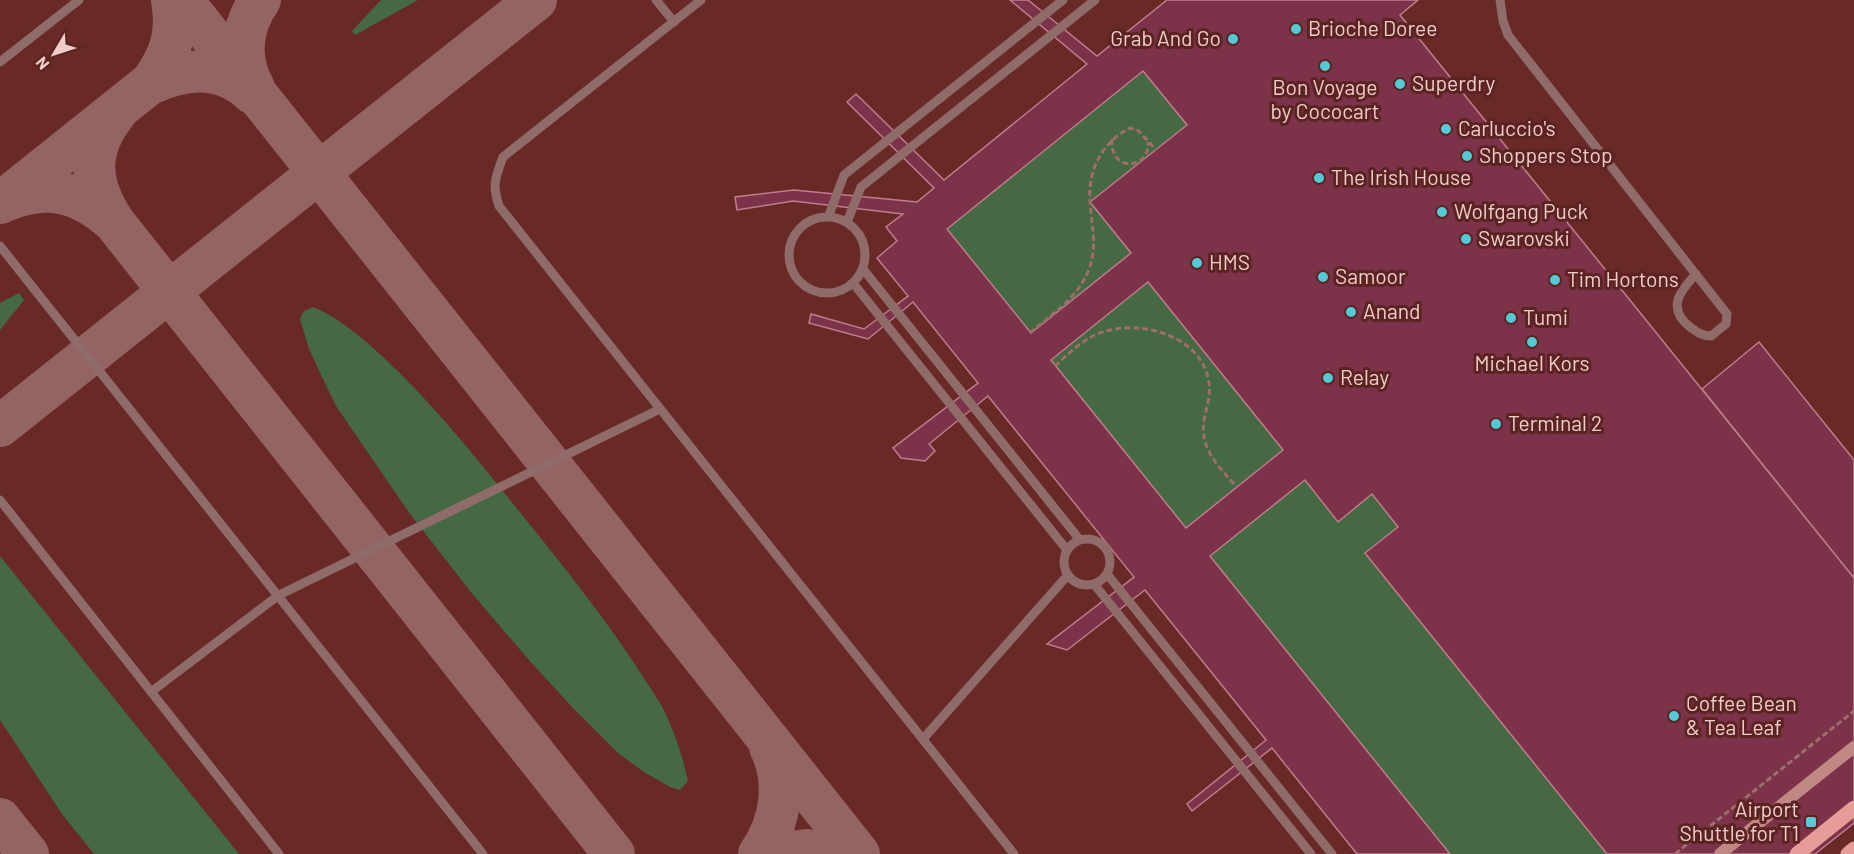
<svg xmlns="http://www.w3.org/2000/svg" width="1854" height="854" font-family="Barlow,sans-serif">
<rect width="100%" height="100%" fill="#5b2322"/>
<!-- built -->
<path fill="#692927" d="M0 0H1854V854H0Z"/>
<!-- green -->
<path fill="#446943" d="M381 0H418L355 35 352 31Z
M1143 71 1187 125 1090 202 1131 253 1031 333 947 229Z
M1148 282 1283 450 1186 528 1051 360Z
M19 293 24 300 0 330V303Z
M313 307C340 318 361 337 383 357 436 406 481 464 527 521 565 568 603 616 636 666 644 679 653 691 661 705 674 729 682 754 688 781L680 790 670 787 644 772 619 754 573 708 528 659 470 591 410 514 336 406 322 377 309 349 300 319 304 311Z
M1305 480 1338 522 1372 494 1398 527 1365 554 1607 854H1450L1210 556Z
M0 556 239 854H94L62 814 0 720Z"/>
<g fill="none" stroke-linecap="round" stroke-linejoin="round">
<!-- taxiway -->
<path stroke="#946462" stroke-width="42" d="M172 0C178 34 170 57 150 84 185 68 221 64 252 93
M182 0 859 854
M254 88C238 59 241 27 260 0
M5 201C48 183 80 192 114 222 89 184 86 151 115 114
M0 203 173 65
M114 222 614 854
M0 426 536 0
M0 819 28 854
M759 854C781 822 787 782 770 747
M778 854 806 850 832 854"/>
</g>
<!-- building -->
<path fill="#7c3349" stroke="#bf7d8d" stroke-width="1.5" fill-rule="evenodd" d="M1010 0H1028L1097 56 1167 0H1418L1400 15 1854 578V823L1815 854H1607L1365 553 1398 527 1372 494 1338 522 1305 480 1210 556 1450 854H1357L1272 748 1192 811 1187 804 1266 740 1145 590 1067 650 1047 644 1134 577 988 396 929 444 935 451 925 461 901 458 893 448 978 383 913 302 868 339 809 323 811 314 864 329 908 296 877 258 897 241 886 227 903 214 793 201 737 210 735 197 794 190 917 202 934 188 847 102 856 94 944 180 1087 64ZM1143 71 1187 125 1090 202 1131 253 1031 333 947 229ZM1148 282 1283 450 1186 528 1051 360Z
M1759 342 1854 460V578L1702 389Z"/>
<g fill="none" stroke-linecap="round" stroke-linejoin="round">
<!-- path -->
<path stroke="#9d6e6c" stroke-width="3" stroke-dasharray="6 3" stroke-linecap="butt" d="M1112 139C1109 172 1150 171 1148 142
M1030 333C1052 314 1079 297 1089 269 1098 246 1091 224 1090 200 1088 170 1102 142 1130 128L1139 131 1156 150
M1055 366C1067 355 1080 342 1095 335 1131 318 1191 331 1206 371 1213 392 1208 400 1204 420 1199 449 1220 468 1237 487
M1675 854 1854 711"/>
<!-- lane -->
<path stroke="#8f6b69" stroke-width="9" d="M656 0 674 22
M701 0 503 157C495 178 492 185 499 206L1014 854
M1500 0 1503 21 1508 35 1727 314 1726 324 1711 336C1702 336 1697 332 1690 327 1666 308 1680 291 1696 274
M0 62 79 0
M829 215 844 175 1063 0
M789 255a38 38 0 1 1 76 0a38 38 0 1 1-76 0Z
M847 222 861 187 1095 0
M0 246 483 854
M863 269 1080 540
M853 283 1067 550
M0 500 279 854
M1064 562a23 23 0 1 1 46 0a23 23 0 1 1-46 0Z
M1107 574 1332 854
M1094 584 1311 854
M151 692 279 595 660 409
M923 739 1068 575"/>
<!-- secondary -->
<path stroke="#c08783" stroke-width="12" d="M1720 854 1854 747"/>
<!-- primary -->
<path stroke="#e69d98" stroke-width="15" d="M1797 854 1854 808
M1848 854 1854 849"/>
</g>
<!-- markers -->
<g fill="#52cbd7" stroke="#5b2322" stroke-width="2">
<circle cx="1296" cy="29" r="6"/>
<circle cx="1233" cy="39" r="6"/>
<circle cx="1325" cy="66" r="6"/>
<circle cx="1400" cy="84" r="6"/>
<circle cx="1446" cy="129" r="6"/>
<circle cx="1467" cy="156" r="6"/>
<circle cx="1319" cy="178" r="6"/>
<circle cx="1442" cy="212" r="6"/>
<circle cx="1466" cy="239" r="6"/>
<circle cx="1197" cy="263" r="6"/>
<circle cx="1323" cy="277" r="6"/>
<circle cx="1555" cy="280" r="6"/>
<circle cx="1351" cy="312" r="6"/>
<circle cx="1511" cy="318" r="6"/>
<circle cx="1532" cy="342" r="6"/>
<circle cx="1328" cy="378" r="6"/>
<circle cx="1496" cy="424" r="6"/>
<circle cx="1674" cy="716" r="6"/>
<rect x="1805" y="816" width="12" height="12" rx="3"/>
</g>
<g text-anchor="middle" stroke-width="6" stroke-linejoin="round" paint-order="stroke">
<!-- poi labels -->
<g font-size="21" fill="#f1cdca" stroke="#5b2322" text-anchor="start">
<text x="1308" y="36">Brioche Doree</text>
<text x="1221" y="46" text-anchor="end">Grab And Go</text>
<text x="1412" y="91">Superdry</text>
<text x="1325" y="95" text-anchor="middle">Bon Voyage<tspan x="1325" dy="24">by Cococart</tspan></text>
<text x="1458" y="136">Carluccio's</text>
<text x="1479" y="163">Shoppers Stop</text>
<text x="1331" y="185">The Irish House</text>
<text x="1454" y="219">Wolfgang Puck</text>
<text x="1478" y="246">Swarovski</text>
<text x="1209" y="270">HMS</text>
<text x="1335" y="284">Samoor</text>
<text x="1567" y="287">Tim Hortons</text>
<text x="1363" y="319">Anand</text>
<text x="1523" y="325">Tumi</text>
<text x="1532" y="371" text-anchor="middle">Michael Kors</text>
<text x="1340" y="385">Relay</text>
<text x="1508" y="431">Terminal 2</text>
<text x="1686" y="711">Coffee Bean<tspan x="1686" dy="24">&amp; Tea Leaf</tspan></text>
<text x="1799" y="817" text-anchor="end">Airport<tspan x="1799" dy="24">Shuttle for T1</tspan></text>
</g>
</g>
<!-- north arrow -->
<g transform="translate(54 54) rotate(231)" stroke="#5b2322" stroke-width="4.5" paint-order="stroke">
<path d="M0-4.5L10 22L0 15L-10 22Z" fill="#f1cdca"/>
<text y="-9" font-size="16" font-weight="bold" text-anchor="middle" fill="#f1cdca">N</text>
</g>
</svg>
